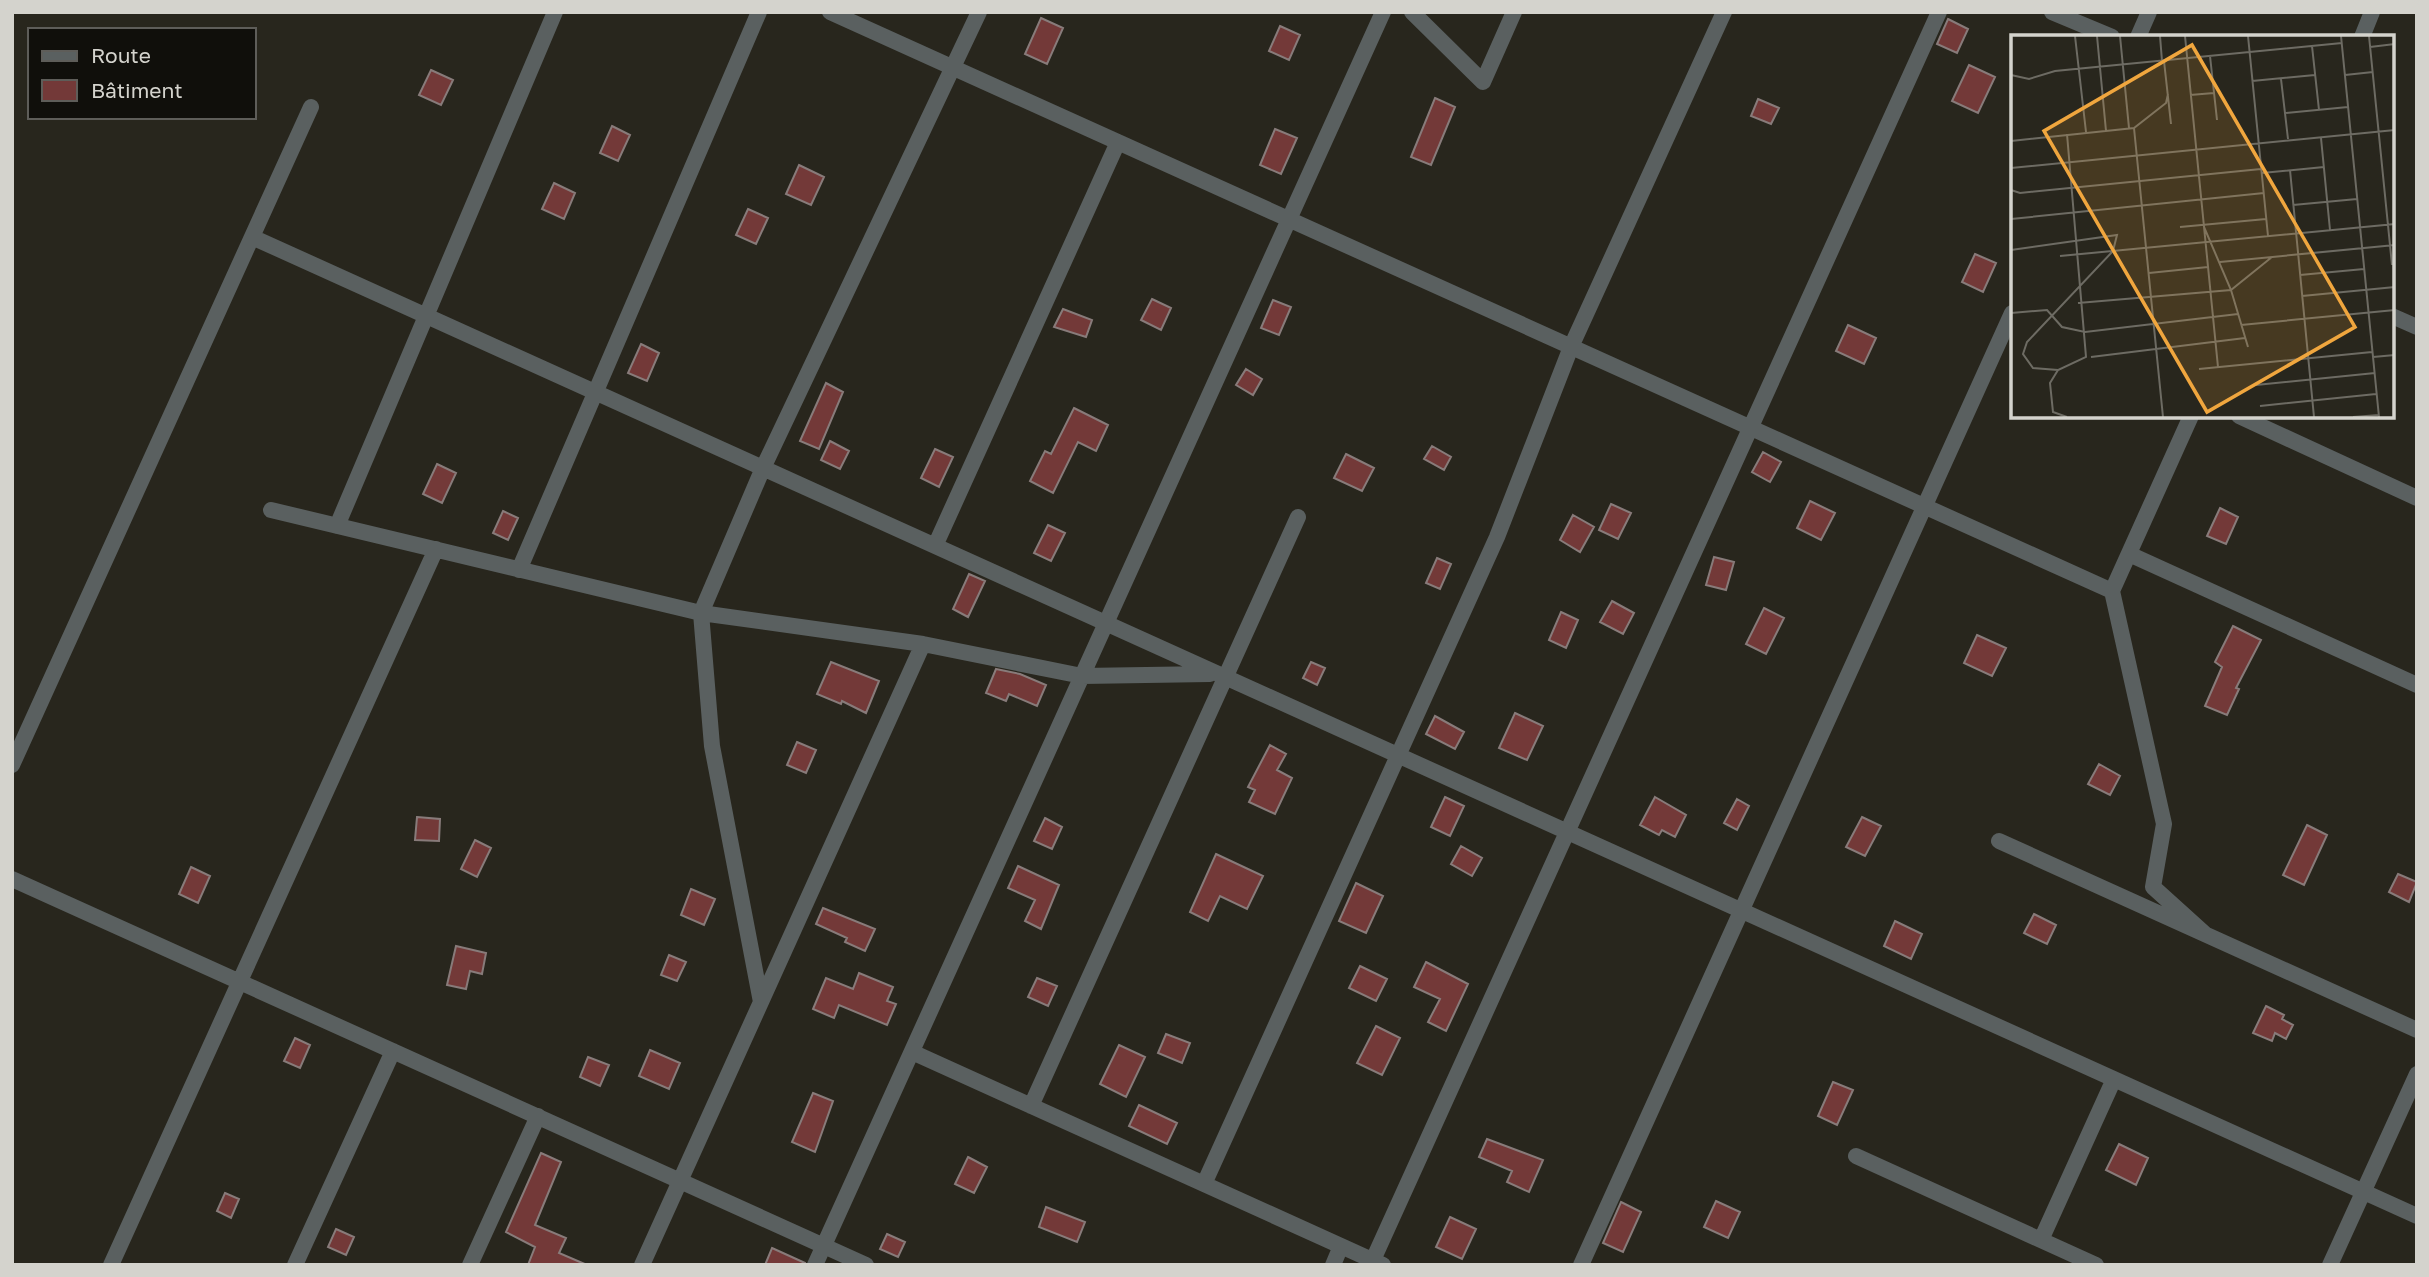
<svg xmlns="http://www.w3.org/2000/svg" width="2429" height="1277" font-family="'Golos Text',sans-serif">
<rect width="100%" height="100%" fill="#28261d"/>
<!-- building -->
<path fill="#733938" stroke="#887b7a" stroke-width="2" d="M1041 18 1063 28 1047 64 1025 54Z
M1948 19 1968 29 1957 53 1937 44Z
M1280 26 1300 35 1289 60 1269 51Z
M1969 65 1995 77 1978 113 1952 101Z
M431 70 453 80 441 105 419 95Z
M1435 98 1455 107 1431 165 1411 157Z
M1758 99 1779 108 1771 124 1751 116Z
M612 126 630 135 618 161 600 153Z
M1275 129 1297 138 1281 174 1260 165Z
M799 165 824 177 811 205 786 194Z
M554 183 575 193 564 219 542 209Z
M748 209 768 218 756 244 736 235Z
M1975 254 1996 263 1983 292 1962 282Z
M1152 299 1171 308 1161 330 1141 320Z
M1273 300 1291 307 1279 335 1261 328Z
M1063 309 1092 320 1086 337 1054 327Z
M1848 325 1876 338 1864 364 1836 351Z
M641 344 659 353 647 381 628 373Z
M1246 369 1262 379 1253 395 1236 385Z
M826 383 843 392 819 449 800 441Z
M1074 408 1108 425 1096 451 1078 442 1053 493 1030 481 1045 451 1051 454Z
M830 441 849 451 840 469 821 460Z
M1432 446 1451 457 1444 470 1424 459Z
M935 449 953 457 939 487 921 478Z
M1763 452 1781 462 1770 482 1752 472Z
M1346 454 1374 468 1362 491 1334 478Z
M437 464 456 473 442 503 423 494Z
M1810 501 1835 513 1821 540 1797 528Z
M1611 504 1631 513 1618 539 1599 530Z
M2220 508 2238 517 2226 544 2207 536Z
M503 511 518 518 508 540 493 533Z
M1573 515 1594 527 1580 552 1560 540Z
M1048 525 1065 533 1051 561 1034 553Z
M1714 557 1734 562 1726 590 1706 585Z
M1437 558 1451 564 1440 589 1426 583Z
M969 574 985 581 968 617 953 609Z
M1612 601 1634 613 1623 634 1600 622Z
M1764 608 1784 618 1766 654 1746 644Z
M1561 612 1578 620 1566 648 1549 640Z
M2233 626 2261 640 2236 688 2239 689 2227 715 2205 706 2222 667 2215 662Z
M1977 635 2006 648 1992 676 1964 663Z
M831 662 879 681 866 713 842 701 841 704 817 694Z
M1311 662 1325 668 1317 685 1303 678Z
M996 669 1020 674 1046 685 1037 706 1009 694 1006 701 986 693Z
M1515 713 1543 726 1527 760 1499 748Z
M1435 716 1464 732 1455 749 1426 734Z
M797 742 816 750 806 773 787 765Z
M1270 745 1286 754 1277 770 1292 778 1275 814 1249 802 1255 790 1248 787Z
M2099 764 2120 776 2110 795 2088 784Z
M1445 797 1464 806 1450 836 1431 827Z
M1655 797 1686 815 1675 837 1662 830 1659 835 1640 825Z
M1737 799 1749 806 1737 830 1724 823Z
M417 817 440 819 439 841 415 840Z
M1862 817 1881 826 1865 856 1846 847Z
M1045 818 1062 827 1052 849 1034 841Z
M2307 825 2327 835 2304 885 2283 875Z
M475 840 491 848 477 877 461 869Z
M1461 846 1482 858 1472 876 1451 864Z
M1216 854 1263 876 1247 909 1220 896 1208 921 1190 912Z
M1018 866 1059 885 1041 929 1025 921 1035 900 1008 888Z
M191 867 210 876 198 903 179 894Z
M2398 874 2417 882 2409 902 2389 892Z
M1356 883 1383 896 1366 933 1339 921Z
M691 889 715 899 704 925 681 915Z
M823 908 875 929 865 951 845 942 847 938 816 924Z
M2034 914 2056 925 2047 944 2024 933Z
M1895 921 1922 934 1911 959 1884 946Z
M456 946 486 953 482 974 470 971 466 989 447 985Z
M669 955 686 962 677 981 661 975Z
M1426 962 1468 984 1446 1031 1428 1022 1440 999 1414 987Z
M1360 966 1387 979 1376 1001 1349 988Z
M859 973 893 987 887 1001 896 1004 887 1025 839 1005 834 1018 813 1009 826 978 853 989Z
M1037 978 1057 986 1048 1006 1028 997Z
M2266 1006 2284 1015 2282 1019 2293 1025 2286 1039 2275 1033 2272 1041 2253 1033Z
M1376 1026 1400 1038 1382 1075 1357 1063Z
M1166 1034 1190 1043 1182 1063 1158 1053Z
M295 1038 310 1045 300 1068 284 1061Z
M1119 1045 1145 1057 1126 1097 1100 1084Z
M650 1050 680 1063 669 1089 639 1076Z
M588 1057 609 1065 600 1086 580 1077Z
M1833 1082 1853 1090 1837 1125 1818 1116Z
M813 1093 833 1101 815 1152 792 1142Z
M1139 1105 1177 1123 1167 1144 1129 1126Z
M1487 1139 1543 1160 1529 1192 1507 1182 1512 1171 1479 1157Z
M2119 1144 2148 1158 2136 1185 2106 1170Z
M541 1153 561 1162 535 1225 566 1238 559 1253 587 1265H528L535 1247 506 1232Z
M968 1157 987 1167 974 1193 955 1184Z
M225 1193 239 1199 231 1218 217 1211Z
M1716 1201 1740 1212 1728 1238 1704 1227Z
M1621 1202 1641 1212 1623 1252 1603 1243Z
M1046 1207 1085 1222 1077 1242 1039 1227Z
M1450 1217 1476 1229 1462 1259 1436 1247Z
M336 1229 354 1237 346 1255 328 1247Z
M887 1234 905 1242 898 1257 880 1249Z
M772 1248 805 1263V1265H765Z"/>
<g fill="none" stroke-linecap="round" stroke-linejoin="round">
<!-- minor -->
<path stroke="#5a6060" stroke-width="16" d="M830 12 2112 591
M1412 12 1483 82 1514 12
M2052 12 2112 37
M2138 37 2149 12
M2362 37 2372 12
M252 237 2417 1216
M2392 316 2417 327
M2191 416 2112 591 2164 824 2153 887 2205 934
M2239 416 2417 498
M271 510 701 613 923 644 1082 676 1210 674
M337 526 555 12
M935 546 1118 142
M2129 554 2417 685
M519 570 759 12
M12 765 311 107
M1999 841 2417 1030
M12 879 866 1265
M761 1002 712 746 701 613 763 468 979 12
M912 1052 1383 1265
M1031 1106 1298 517
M1856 1156 2096 1265
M1204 1184 1497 537 1571 347 1724 12
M2041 1240 2114 1079
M1373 1260 1939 12
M111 1265 436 549
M295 1265 393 1051
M470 1265 538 1116
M642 1265 923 644
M815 1265 1383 12
M1333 1265 1341 1246
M1581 1265 2012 313
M2330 1265 2417 1074"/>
</g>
<!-- overview -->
<g transform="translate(2011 35)">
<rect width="383" height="383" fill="#28261d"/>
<path fill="none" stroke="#6d6b63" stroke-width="2" d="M64 1 75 97M86 1 95 96M109 1 118 93M149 1 151 26M174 1 207 332M237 1 257 201M330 1 368 382M358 1 381 230M301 11 308 75M359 12 384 9M199 21 206 85M153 26 160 89M0 40 18 44 44 36 331 8M334 40 362 37M270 44 277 104M241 46 304 40M179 60 203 58M274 78 337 72M123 93 152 382M56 99 75 322 47 335 39 348 42 377 56 382M310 103 319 195M0 106 123 93 155 68 157 59M0 133 384 95M279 135 303 382M251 138 313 132M0 155 9 158 250 134M282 170 346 164M0 184 253 158M169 192 255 184M193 192 220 255 237 312M0 215 106 200 102 216 16 307 12 319 22 333 47 335M49 221 384 189M209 227 384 210M138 238 197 232M289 240 353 234M291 261 384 252M67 268 220 255 261 222M0 278 36 275 51 292 74 297 227 279M230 290 384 275M80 322 234 303M362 322 384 320M188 334 361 317M245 350 364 338M249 371 365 359M342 382 368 380"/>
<path fill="#f0a63e" fill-opacity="0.15" stroke="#f0a63e" stroke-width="3.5" d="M181 10 344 292 196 377 33 96Z"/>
<rect width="383" height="383" fill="none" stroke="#d4d3cd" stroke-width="3.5"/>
</g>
<!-- border -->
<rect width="2429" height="1277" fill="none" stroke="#d4d3cd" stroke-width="28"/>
<!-- legend -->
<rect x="28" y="28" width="228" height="91" fill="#100f0b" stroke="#5e5d59" stroke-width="2"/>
<rect x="42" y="51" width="35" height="10" fill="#5a6060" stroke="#5e5d59" stroke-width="2"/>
<text x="91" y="63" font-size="21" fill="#d4d3cd">Route</text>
<rect x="42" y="80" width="35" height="21" fill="#733938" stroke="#5e5d59" stroke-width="2"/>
<text x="91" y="98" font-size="21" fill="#d4d3cd">Bâtiment</text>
</svg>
